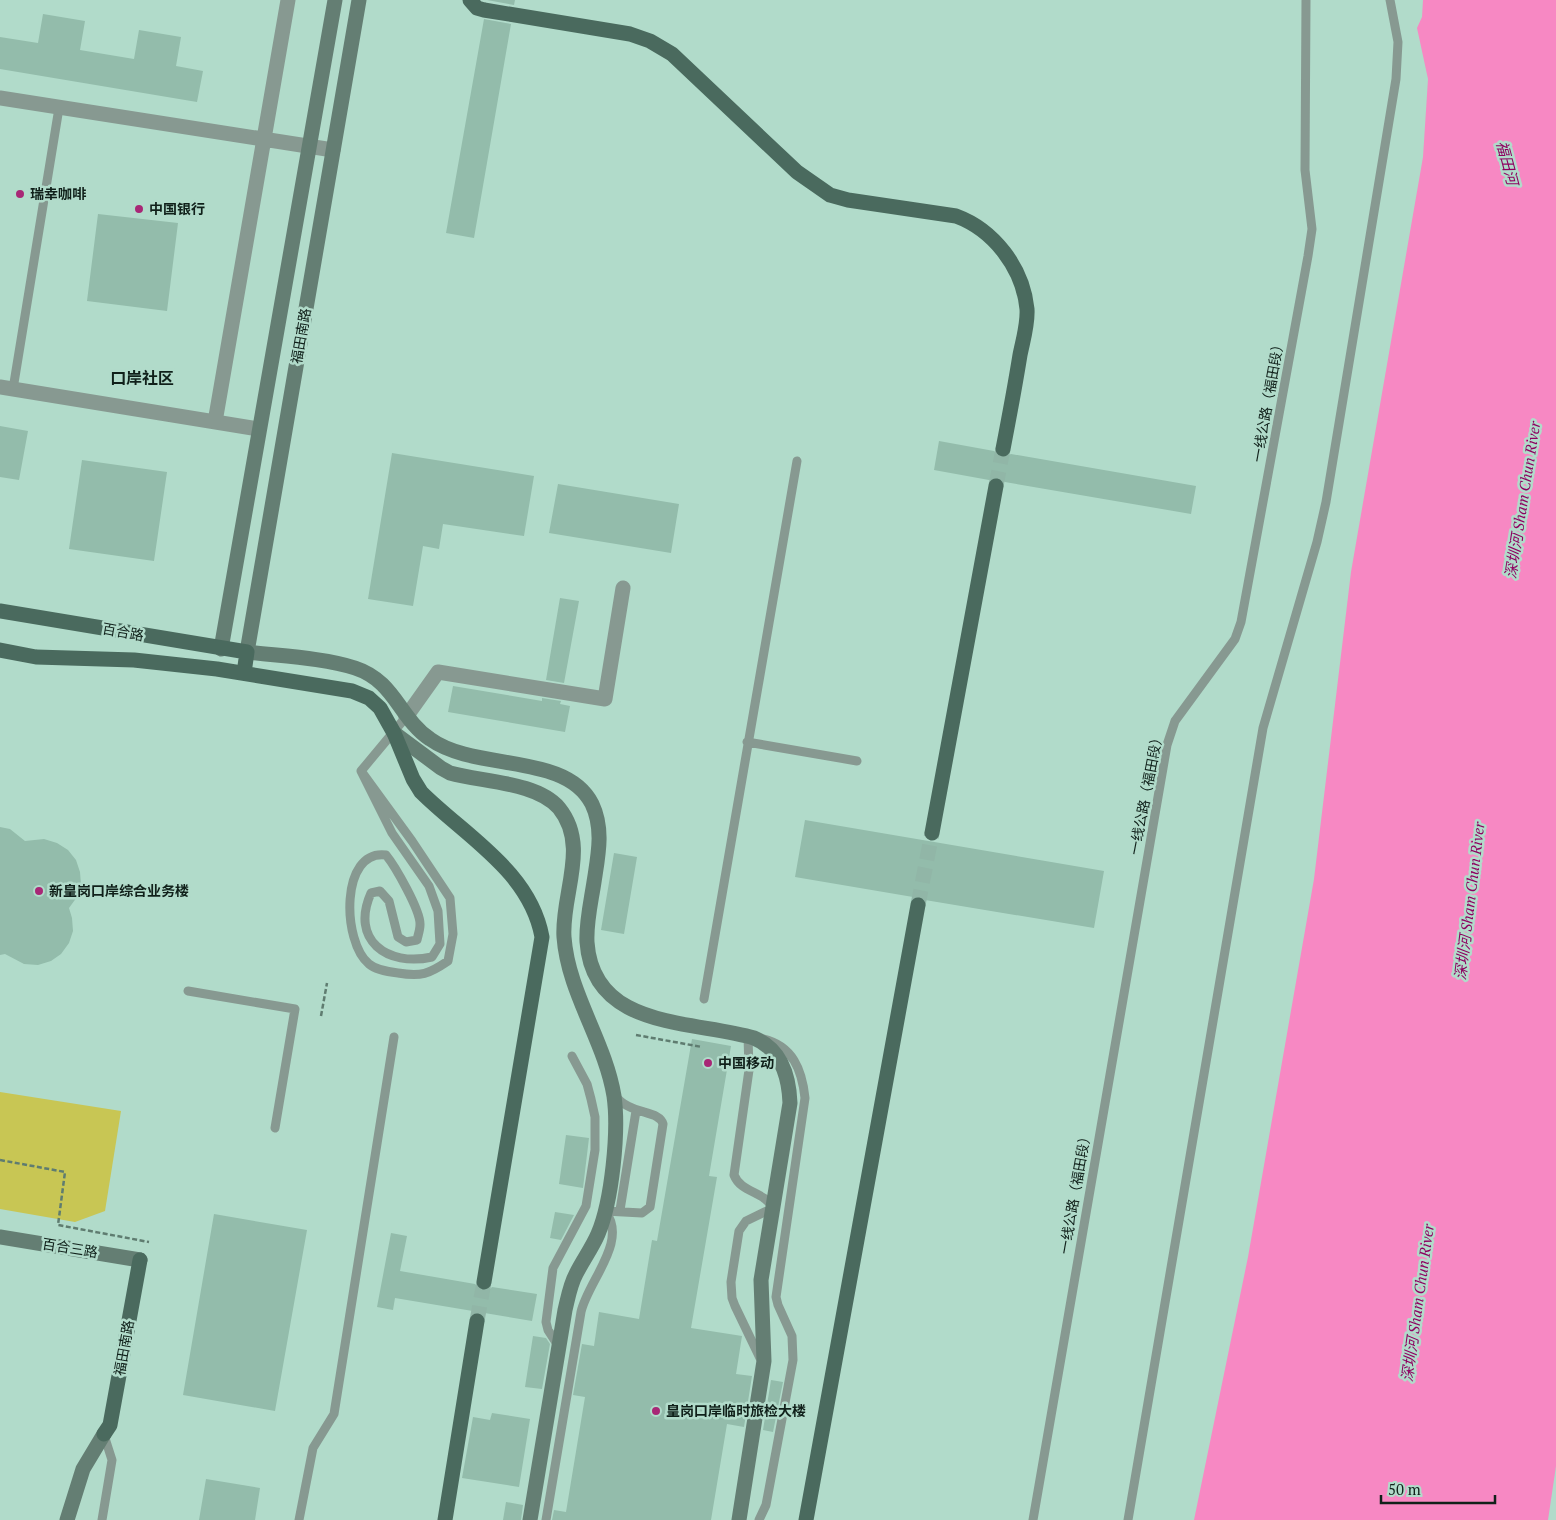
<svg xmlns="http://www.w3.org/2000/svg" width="1556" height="1520" font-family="'PT Serif','Noto Sans SC',serif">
<rect width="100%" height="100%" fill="#b1dbca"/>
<!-- green -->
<path fill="#c8c654" d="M0 1092 121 1111 105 1211 75 1222 0 1209Z"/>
<!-- water -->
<path fill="#f788c3" d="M1423 0H1556V1466L1548 1520H1194L1248 1257 1314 879 1351 572 1423 157 1428 79 1417 28 1422 17Z"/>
<!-- building -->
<path fill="#93bcab" d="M487 0H515L514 5Z
M43 14 85 21 80 50 134 59 139 30 181 37 176 66 203 71 197 102 0 69V37L38 43Z
M484 19 511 24 474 238 446 233Z
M98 214 178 223 167 311 87 301Z
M0 426 28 431 19 480 0 477Z
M939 441 994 451 1002 458 1011 454 1196 486 1191 514 1005 482 997 477 989 480 934 470Z
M392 453 534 476 524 536 443 524 439 549 423 546 413 606 368 599Z
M82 460 167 472 154 561 69 549Z
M558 484 679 504 671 553 549 533Z
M560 598 579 601 564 683 546 680Z
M453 686 542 701V698L561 701 560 704 570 706 565 732 448 712Z
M805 820 1104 871 1094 928 925 900 919 896 913 897 795 877Z
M0 827 10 829 25 841 44 839 57 843 68 850 76 860 80 872 81 885 77 897 69 908 72 918 73 931 69 943 61 954 51 961 38 965 24 964 5 954 0 955Z
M614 853 637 857 624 934 601 930Z
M692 1039 731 1046 709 1176 717 1177 691 1328 742 1336 736 1374 752 1376 744 1427 727 1424 711 1520H552L554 1510 566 1512 585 1397 573 1395 582 1344 594 1346 599 1312 639 1319 652 1240 657 1241Z
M566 1135 589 1138 583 1188 559 1184Z
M555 1212 574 1215 561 1240 550 1238Z
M214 1214 307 1230 275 1411 183 1395Z
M391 1233 407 1236 400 1271 475 1284 482 1291H488L492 1287 537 1294 532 1321 395 1298 393 1310 377 1307Z
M533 1336 546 1338 550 1344 542 1389 525 1387Z
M771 1380 783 1382 773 1432 763 1430Z
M492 1413 530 1419 519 1487 462 1478 473 1417 490 1420Z
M206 1479 260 1488 255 1520H199Z
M506 1502 523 1505 521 1520H503Z"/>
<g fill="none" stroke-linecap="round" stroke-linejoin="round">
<!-- primary-tunnel -->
<path stroke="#91b6a7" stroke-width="15" stroke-dasharray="15 8" stroke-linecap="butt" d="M996 486 1003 449
M918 905 932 833
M477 1321 484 1282"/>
<!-- path -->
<path stroke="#5f7c70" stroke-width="2.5" stroke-dasharray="5 2.5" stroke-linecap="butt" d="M321 1016 327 983
M636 1035 702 1047
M0 1160 65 1172 58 1225 149 1242"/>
<!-- lane -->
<path stroke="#879991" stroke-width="9" d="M13 389 59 108
M747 742 857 761
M361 771 412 841 450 898 453 934 448 961C429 974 421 977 398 973 389 972 376 970 369 964 342 942 340 849 386 855 395 866 421 911 420 925 420 930 418 935 417 940L406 942 398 937 389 901 380 891 371 893C350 940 387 967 432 957L440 944 438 911 429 886 392 833Z
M361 771 406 717
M188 991 295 1009 275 1128
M704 999 797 461
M748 1036 749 1070 734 1175C741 1193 764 1191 773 1208L746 1221 739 1231 731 1282 732 1298 735 1306 760 1358
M620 1210 636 1111
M559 1347 548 1330 546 1322 553 1268 586 1206 595 1150V1117L591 1099 587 1084 572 1056
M102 1520 112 1460 104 1435
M299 1520 313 1448 334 1414 394 1037
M546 1520 581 1312C588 1281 629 1241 605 1211L642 1213 650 1207 663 1124C659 1109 629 1116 614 1094
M759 1520 766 1505 793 1360 792 1336 778 1305 776 1297 805 1098C802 1070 793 1046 763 1039
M1033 1520 1167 745 1175 721 1235 639 1241 622 1308 256 1312 229 1305 170 1306 0
M1128 1520 1263 728 1317 542 1326 502 1396 79 1398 42 1390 0"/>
<!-- street -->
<path stroke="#879991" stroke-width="15" d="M0 98 333 150
M0 387 258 429
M215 422 288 0
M406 717 438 672 605 699 623 588"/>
<!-- secondary -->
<path stroke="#647e73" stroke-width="15" d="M359 0 247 652C280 656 325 658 355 668 395 681 399 718 430 739 476 772 566 752 592 804 604 829 598 856 594 882 591 902 586 922 587 942 593 1030 693 1020 754 1038 781 1049 789 1076 790 1103L761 1280 764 1361 739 1520
M221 649 335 0
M394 733 441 768 450 773C483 782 537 782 559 808 590 846 561 895 564 937 568 993 605 1041 614 1096 619 1131 612 1201 598 1234 592 1248 583 1260 576 1274 570 1285 568 1298 565 1310L530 1520
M0 1237 140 1260
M67 1520 83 1469 104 1434"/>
<!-- primary -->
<path stroke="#4a6a5e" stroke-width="15" d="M470 0 477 8 484 10 630 34 650 41 672 54 797 172 830 195 848 200 956 216C994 230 1023 268 1027 309 1028 324 1023 340 1020 355 1015 386 1009 418 1003 449
M0 611 247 652 244 673
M0 650 36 657 134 660 217 669 352 691 369 698 380 708 394 733 413 779 421 792C465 836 530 871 542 937L484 1282
M932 833 996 486
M104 1434 110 1425 140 1260
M445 1520 477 1321
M806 1520 918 905"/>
</g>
<!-- markers -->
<g fill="#a82776" stroke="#b1dbca" stroke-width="2">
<circle cx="20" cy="194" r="5"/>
<circle cx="139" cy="209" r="5"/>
<circle cx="39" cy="891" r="5"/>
<circle cx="708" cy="1063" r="5"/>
<circle cx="656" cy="1411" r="5"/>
</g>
<g text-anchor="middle" stroke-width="5" stroke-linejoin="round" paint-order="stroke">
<!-- poi labels -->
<g font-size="14" font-weight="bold" fill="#10201a" stroke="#b1dbca" text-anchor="start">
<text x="30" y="199">瑞幸咖啡</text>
<text x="149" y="214">中国银行</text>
<text x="49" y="896">新皇岗口岸综合业务楼</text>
<text x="718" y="1068">中国移动</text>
<text x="666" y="1416">皇岗口岸临时旅检大楼</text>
</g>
<!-- street labels -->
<g font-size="14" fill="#10201a" stroke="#b1dbca">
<text transform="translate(301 336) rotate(-80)" y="5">福田南路</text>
<text transform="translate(1268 400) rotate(-80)" y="5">一线公路（福田段）</text>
<text transform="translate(123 632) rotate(10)" y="5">百合路</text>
<text transform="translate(1146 793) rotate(-79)" y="5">一线公路（福田段）</text>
<text transform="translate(1075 1192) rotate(-80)" y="5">一线公路（福田段）</text>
<text transform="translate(70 1248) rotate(9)" y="5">百合三路</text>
<text transform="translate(124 1348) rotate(-80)" y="5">福田南路</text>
</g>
<!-- water labels -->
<g font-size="15" font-style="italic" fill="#8e0060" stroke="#b1dbca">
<text transform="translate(1507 163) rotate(75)" y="5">福田河</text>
<text transform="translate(1523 500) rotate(-81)" y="5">深圳河 Sham Chun River</text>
<text transform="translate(1470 901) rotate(-83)" y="5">深圳河 Sham Chun River</text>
<text transform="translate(1418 1303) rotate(-82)" y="5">深圳河 Sham Chun River</text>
</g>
<!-- quarter labels -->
<g font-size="16" font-weight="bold" fill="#10201a" stroke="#b1dbca">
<text x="142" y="384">口岸社区</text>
</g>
</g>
<!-- scale -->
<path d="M1381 1495v8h114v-8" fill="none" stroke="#10201a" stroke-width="2.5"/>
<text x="1388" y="1495" font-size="15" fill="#10201a" stroke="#b1dbca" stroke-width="4" paint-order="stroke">50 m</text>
</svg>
